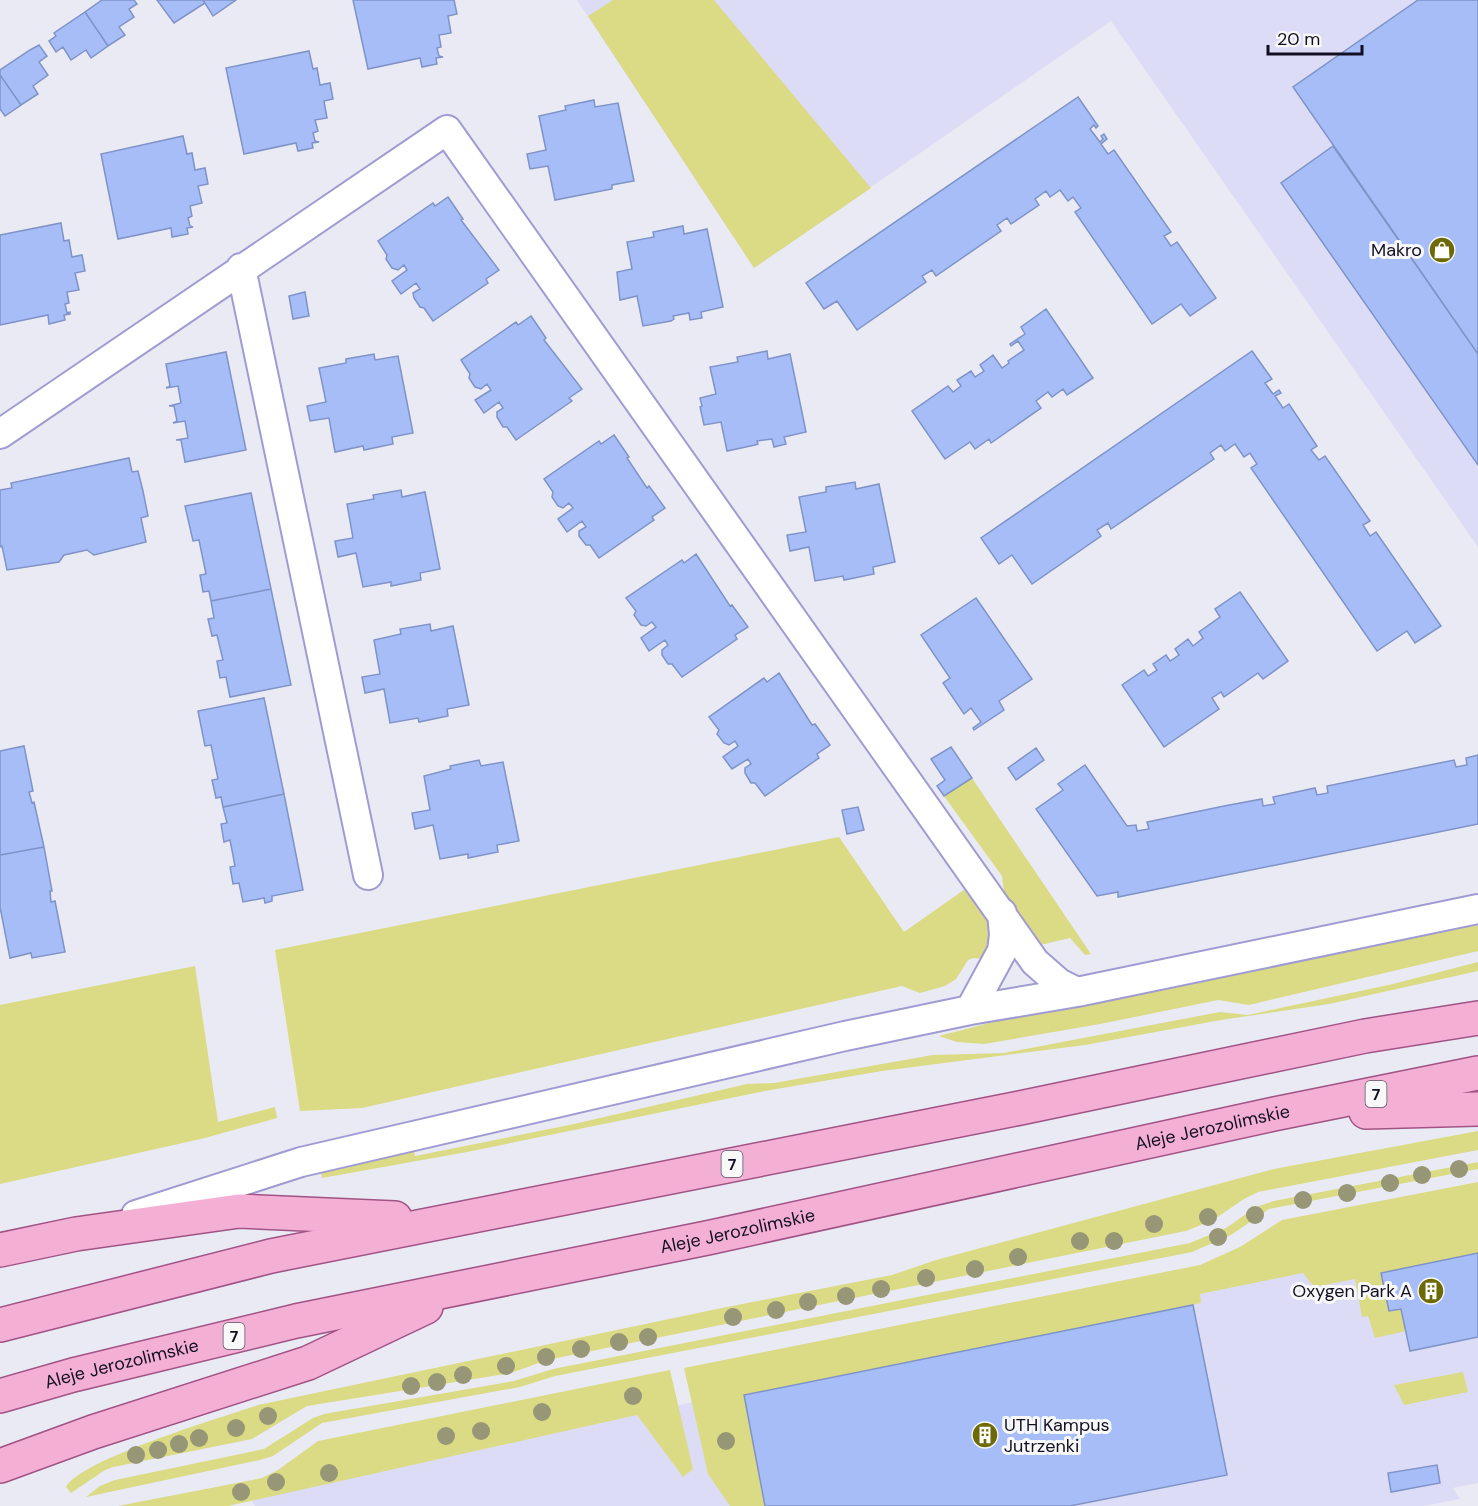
<svg xmlns="http://www.w3.org/2000/svg" width="1478" height="1506" font-family="'DM Sans',sans-serif">
<rect width="100%" height="100%" fill="#eaeaf5"/>
<!-- built -->
<path fill="#dddcf6" d="M577 0H1478V547L1111 21 754 268Z
M1478 1235V1483L1453 1488 1460 1499 1424 1506H255L251 1500 637 1414Z"/>
<!-- green -->
<path fill="#dbda85" d="M613 0H714L871 188 754 268 588 16Z
M972 778 980 790 1091 954 1085 955 1070 938 1040 945 1004 892 1002 876 944 796Z
M839 837 904 932 968 887C988 916 999 925 983 959L973 958 968 960 956 979 945 986 920 993 902 986 362 1108 300 1111 275 950Z
M1478 925V951L1249 1005 1218 1000 1100 1024 984 1044 957 1042 939 1036 997 1021 1129 993Z
M1478 962V971L1329 1004 1221 1020 1085 1045 882 1071 765 1091 467 1152 322 1178 321 1172 414 1151 415 1156 574 1124 747 1084 774 1083 933 1055 1004 1053 1220 1012 1248 1015 1393 984Z
M195 966 218 1122 275 1107 277 1118 205 1138 0 1184V1005Z
M1478 1131V1150L1258 1192 1244 1199 1213 1220 1186 1231 547 1360 511 1373 307 1406 252 1439 113 1467 105 1470 71 1493 66 1487C81 1459 223 1417 258 1405L717 1309 892 1275 936 1260 1274 1169Z
M1478 1162V1169L1269 1209 1231 1235 1192 1252 555 1376 520 1387 322 1423 273 1456 260 1460 86 1497 100 1486 115 1480 264 1449 313 1418 324 1414 514 1381 553 1369 1190 1243 1226 1228 1256 1207 1274 1201Z
M1478 1182V1253L1381 1273 1389 1311 1401 1309 1406 1331 1375 1338 1368 1316 1362 1317 1355 1279 1314 1287 1303 1273 1200 1294 1201 1303 745 1395 765 1506H730L708 1474 684 1368 1200 1265 1240 1247 1282 1220Z
M670 1370 693 1469 683 1477 637 1415 228 1506H118L262 1478 278 1470 318 1441Z
M1463 1372 1468 1392 1404 1405 1394 1385Z"/>
<!-- building -->
<path fill="#a6bdf8" stroke="#7f93c6" stroke-width="1.5" d="M102 0H134L137 4 129 9 134 17 119 27 125 35 108 46 85 12Z
M157 0H203L205 3 174 23Z
M203 0H236L213 16Z
M353 0H454L457 14 448 16 451 33 439 35 441 47 437 48 439 56 443 57 436 58 437 64 422 67 420 58 368 69Z
M1418 0H1478V354L1293 87Z
M85 12 108 46 91 58 86 50 71 60 63 47 56 52 49 41 56 36 54 33Z
M39 45 47 56 39 62 48 75 33 86 38 94 21 105 0 75V70L30 50Z
M309 51 313 69 317 68 320 85 330 83 333 99 324 101 327 118 315 120 318 131 313 133 315 141 319 142 312 143 313 148 298 151 296 143 244 154 226 68Z
M0 75 21 105 5 116 0 109Z
M1078 97 1098 126 1096 128 1094 125 1090 129 1100 142 1103 139 1101 136 1104 134 1107 139 1101 144 1108 154 1114 150 1171 232 1164 236 1171 246 1177 242 1216 298 1190 316 1181 304 1152 324 1075 212 1081 208 1073 197 1068 201 1060 190 1050 197 1046 191 1035 199 1039 205 1011 224 1007 218 997 225 1001 231 936 276 932 270 922 276 926 282 857 330 837 301 824 309 806 283Z
M594 100 595 107 618 103 634 181 612 185V189L555 200 548 166 530 169 527 154 546 150 539 116 566 110 565 106Z
M183 136 187 154 192 153 195 170 205 168 208 184 198 186 202 203 190 206 192 216 188 218 190 226 193 227 187 228 188 234 172 237 171 228 118 239 101 154Z
M1333 146 1478 354V465L1281 183Z
M448 197 463 219 461 220 499 270 486 279 488 283 433 321 424 308 420 307 414 298 413 293 420 289 416 283 401 294 392 281 407 270 404 265 398 270 392 268 386 259 387 255 378 241 433 203 435 206Z
M61 223 64 241 69 240 72 257 82 255 85 271 75 273 79 290 67 292 69 303 65 304 67 313 70 312V314L64 315 65 320 49 324 48 315 0 325V235Z
M683 226 684 234 707 229 723 307 701 312 702 318 690 320 689 313 673 316 674 319 671 321 643 326 637 296 620 300 617 272 632 269 627 242 654 237 653 232Z
M305 292 309 316 293 319 289 296Z
M1046 309 1093 378 1067 395 1063 389 1052 397 1048 392 1036 401 1041 408 991 443 989 439 975 449 970 442 945 459 912 411 948 386 953 392 961 386 957 380 971 371 975 377 984 371 980 365 993 355 1002 368 1009 363 1008 361 1024 350 1018 341 1011 346 1010 344 1025 334 1021 327Z
M531 316 546 338 544 340 582 389 569 398 572 401 516 440 507 427H503L497 417V412L503 408 499 402 484 413 475 400 491 390 487 384 481 389 475 387 469 378 470 374 461 360 516 322 518 325Z
M767 351 768 359 790 354 806 432 784 437 786 444 774 447 772 439 757 441 758 444 755 445 727 451 721 422 704 425 700 407 702 406 700 398 716 394 710 367 738 362 737 357Z
M1252 351 1272 379 1265 383 1273 394 1279 390 1281 393 1275 396 1283 408 1289 404 1317 446 1311 450 1319 460 1325 456 1370 521 1363 525 1370 536 1376 532 1441 626 1415 643 1407 631 1377 651 1251 468 1257 464 1250 453 1244 457 1235 444 1225 451 1221 445 1210 453 1214 459 1111 529 1108 523 1097 530 1101 536 1032 584 1012 555 999 564 981 538Z
M226 352 246 450 185 462 181 440H176L188 438 185 421 173 423 177 421 174 406H169L181 403 178 386 166 388 170 386 166 364Z
M374 354 375 360 398 356 413 433 392 437 393 444 364 450 363 446 335 452 329 418 310 421 307 406 326 402 319 368 346 363V359Z
M614 435 629 457 627 458 647 488 649 486 665 508 652 517 654 520 599 558 590 545H586L579 536V531L586 527 582 521 567 532 558 519 573 508 569 503 563 508 558 506 552 497 553 492 544 479 599 441 601 444Z
M129 458 132 472 138 471 143 491 148 516 141 518 146 542 94 555 87 550 64 555 59 562 7 570 2 546 0 547V490L12 488 11 483Z
M855 482 856 489 879 484 895 562 873 567 874 574 844 580 843 576 815 581 809 547 790 551 787 535 806 532 799 497 826 492V487Z
M401 490 402 497 425 492 440 569 420 573 421 580 391 586V582L363 587 356 553 338 557 335 541 353 538 347 504 374 499 373 495Z
M251 493 271 589 211 601 209 591 203 592 200 575 206 574 199 540 193 541 185 506Z
M696 554 730 606 732 605 748 627 735 635 737 639 682 677 672 664H668L662 655V650L668 645 665 640 649 651 641 638 656 627 652 622 646 626 641 625 634 615 636 611 626 598 682 560 684 563Z
M271 589 291 685 230 697 226 677 220 678 217 661 223 660 217 635 212 636 208 619 214 618 211 601Z
M1240 592 1288 661 1263 679 1258 673 1224 697 1221 692 1212 698 1219 709 1164 747 1122 685 1144 670 1148 676 1157 670 1153 664 1166 655 1170 661 1179 655 1175 649 1188 639 1193 646 1203 638 1199 632 1220 617 1215 609Z
M976 598 1032 679 999 701 1004 710 974 730 973 728 981 722 971 708 964 714 943 683 950 678 921 635Z
M430 624 431 631 453 626 469 705 447 709 448 716 419 722 418 718 390 723 384 689 365 693 362 677 380 674 374 640 401 634 400 629Z
M779 673 812 725 815 724 830 745 817 754 819 758 765 796 755 783H751L745 773V768L751 764 748 759 732 769 723 757 738 746 735 741 729 745 724 743 717 734 719 730 709 717 764 678 767 682Z
M264 698 284 794 223 807 221 797 216 798 212 780 218 779 211 745 205 746 198 711Z
M24 746 33 791 29 792 32 803 34 802 44 847 0 855V751Z
M951 747 972 778 944 796 937 786 945 780 931 759Z
M1036 748 1044 760 1016 780 1008 768Z
M1478 755V824L1118 897V892L1097 896 1036 809 1063 790 1058 784 1085 765 1127 826 1136 825 1137 831 1149 829 1147 822 1224 806 1262 799 1263 806 1275 804 1273 797 1315 788 1317 795 1328 793 1327 786 1454 760 1456 767 1467 765 1466 758Z
M479 760 481 766 503 762 519 841 497 845 498 852 468 858V854L440 859 433 825 415 829 412 813 430 810 424 776 451 769 450 766Z
M284 794 303 890 272 896V901L265 903 264 898 243 902 239 883 233 884 230 867 235 866 230 840 224 842 221 824 227 823 223 807Z
M858 807 864 830 847 834 842 810Z
M44 847 52 891H50L51 902 55 901 65 952 32 958 31 953 10 958 0 907V855Z
M1478 1253V1337L1410 1351 1401 1309 1389 1311 1381 1273Z
M1193 1305 1227 1475 1070 1506H765L744 1395Z
M1437 1465 1440 1483 1391 1492 1388 1473Z"/>
<g fill="none" stroke-linecap="round" stroke-linejoin="round">
<defs>
<path id="minor" d="M241 268 368 875
M0 434 447 130 1035 962 1059 983 1077 992
M970 1010 1002 951 1004 935 1002 913
M136 1215 301 1162 845 1036 970 1010 1077 992 1478 909"/>
<g id="primary">
<path d="M1366 1112 1478 1109"/>
<path d="M0 1250 76 1234 239 1211 395 1218"/>
<path d="M0 1325 271 1256 1020 1108 1365 1036 1478 1018"/>
<path id="s1" d="M0 1396 73 1375 296 1321 707 1238 1274 1114 1478 1073"/>
<path d="M0 1466 93 1432 308 1363 426 1307"/>
</g>
</defs>
<!-- minor casing -->
<use href="#minor" stroke="#a09cd3" stroke-width="32"/>
<!-- primary casing -->
<use href="#primary" stroke="#a05484" stroke-width="36"/>
<!-- minor -->
<use href="#minor" stroke="#fff" stroke-width="28"/>
<!-- primary -->
<use href="#primary" stroke="#f4afd5" stroke-width="33"/>
</g>
<!-- trees -->
<g fill="#979676">
<circle cx="1459" cy="1169" r="9"/>
<circle cx="1422" cy="1175" r="9"/>
<circle cx="1390" cy="1183" r="9"/>
<circle cx="1347" cy="1193" r="9"/>
<circle cx="1303" cy="1200" r="9"/>
<circle cx="1255" cy="1215" r="9"/>
<circle cx="1208" cy="1217" r="9"/>
<circle cx="1154" cy="1224" r="9"/>
<circle cx="1218" cy="1237" r="9"/>
<circle cx="1080" cy="1241" r="9"/>
<circle cx="1114" cy="1241" r="9"/>
<circle cx="1018" cy="1257" r="9"/>
<circle cx="975" cy="1269" r="9"/>
<circle cx="926" cy="1278" r="9"/>
<circle cx="881" cy="1289" r="9"/>
<circle cx="846" cy="1296" r="9"/>
<circle cx="808" cy="1302" r="9"/>
<circle cx="776" cy="1310" r="9"/>
<circle cx="733" cy="1317" r="9"/>
<circle cx="648" cy="1337" r="9"/>
<circle cx="619" cy="1342" r="9"/>
<circle cx="581" cy="1349" r="9"/>
<circle cx="546" cy="1357" r="9"/>
<circle cx="506" cy="1366" r="9"/>
<circle cx="463" cy="1375" r="9"/>
<circle cx="437" cy="1382" r="9"/>
<circle cx="411" cy="1386" r="9"/>
<circle cx="633" cy="1396" r="9"/>
<circle cx="542" cy="1412" r="9"/>
<circle cx="268" cy="1416" r="9"/>
<circle cx="236" cy="1428" r="9"/>
<circle cx="481" cy="1431" r="9"/>
<circle cx="446" cy="1436" r="9"/>
<circle cx="199" cy="1438" r="9"/>
<circle cx="726" cy="1441" r="9"/>
<circle cx="179" cy="1444" r="9"/>
<circle cx="158" cy="1450" r="9"/>
<circle cx="136" cy="1455" r="9"/>
<circle cx="329" cy="1473" r="9"/>
<circle cx="276" cy="1482" r="9"/>
<circle cx="241" cy="1492" r="9"/>
</g>
<!-- icons -->
<defs>
<symbol id="shop-disc" viewBox="-11 -11 22 22"><circle r="9.5" fill="#6d6a05" stroke="#f8f8f8"/><path d="M-5-2.5h2.3a2.7 3.5 0 0 1 5.4 0H5L5.5 6h-11ZM-1.5-2.5h3a1.5 2.3 0 0 0-3 0Z" fill="#fff"/></symbol>
<symbol id="building-disc" viewBox="-11 -11 22 22"><circle r="9.5" fill="#6d6a05" stroke="#f8f8f8"/><path d="M-4-6H4V6H1V3H-1V6H-4ZM-2.5-4.3h1.7v1.8h-1.7ZM.8-4.3h1.7v1.8H.8ZM-2.5-1h1.7V.8h-1.7ZM.8-1h1.7V.8H.8Z" fill="#fff"/></symbol>
</defs>
<g fill-rule="evenodd">
<use href="#shop-disc" x="1427" y="235" width="30" height="30"/>
<use href="#building-disc" x="1416" y="1276" width="30" height="30"/>
<use href="#building-disc" x="970" y="1420" width="30" height="30"/>
</g>
<g text-anchor="middle" stroke-width="6" stroke-linejoin="round" paint-order="stroke">
<!-- shield labels -->
<g fill="#f8f8f8" stroke="#575563" stroke-width="1.5">
<rect x="1365.5" y="1081" width="21" height="26" rx="4.5"/>
<rect x="721.5" y="1151" width="21" height="26" rx="4.5"/>
<rect x="223.5" y="1323" width="21" height="26" rx="4.5"/>
</g>
<g font-size="16" font-weight="bold" fill="#120f23">
<text x="1376" y="1100">7</text>
<text x="732" y="1170">7</text>
<text x="234" y="1342">7</text>
</g>
<!-- poi labels -->
<g font-size="18" fill="#120f23" stroke="#f8f8f8" text-anchor="end">
<text x="1422" y="256">Makro</text>
<text x="1412" y="1297">Oxygen Park A</text>
<text x="1004" y="1431" text-anchor="start">UTH Kampus<tspan x="1004" dy="21">Jutrzenki</tspan></text>
</g>
<!-- street labels -->
<g font-size="18" fill="#120f23" stroke="#f8f8f8">
<text dy="6" stroke="none"><textPath href="#s1" startOffset="1242">Aleje Jerozolimskie</textPath></text>
<text dy="6" stroke="none"><textPath href="#s1" startOffset="756">Aleje Jerozolimskie</textPath></text>
<text dy="6" stroke="none"><textPath href="#s1" startOffset="126">Aleje Jerozolimskie</textPath></text>
</g>
</g>
<!-- scale -->
<path d="M1268 45v9h94v-9" fill="none" stroke="#120f23" stroke-width="3"/>
<text x="1277" y="45" font-size="18" fill="#120f23" stroke="#f8f8f8" stroke-width="4.5" paint-order="stroke">20 m</text>
</svg>
